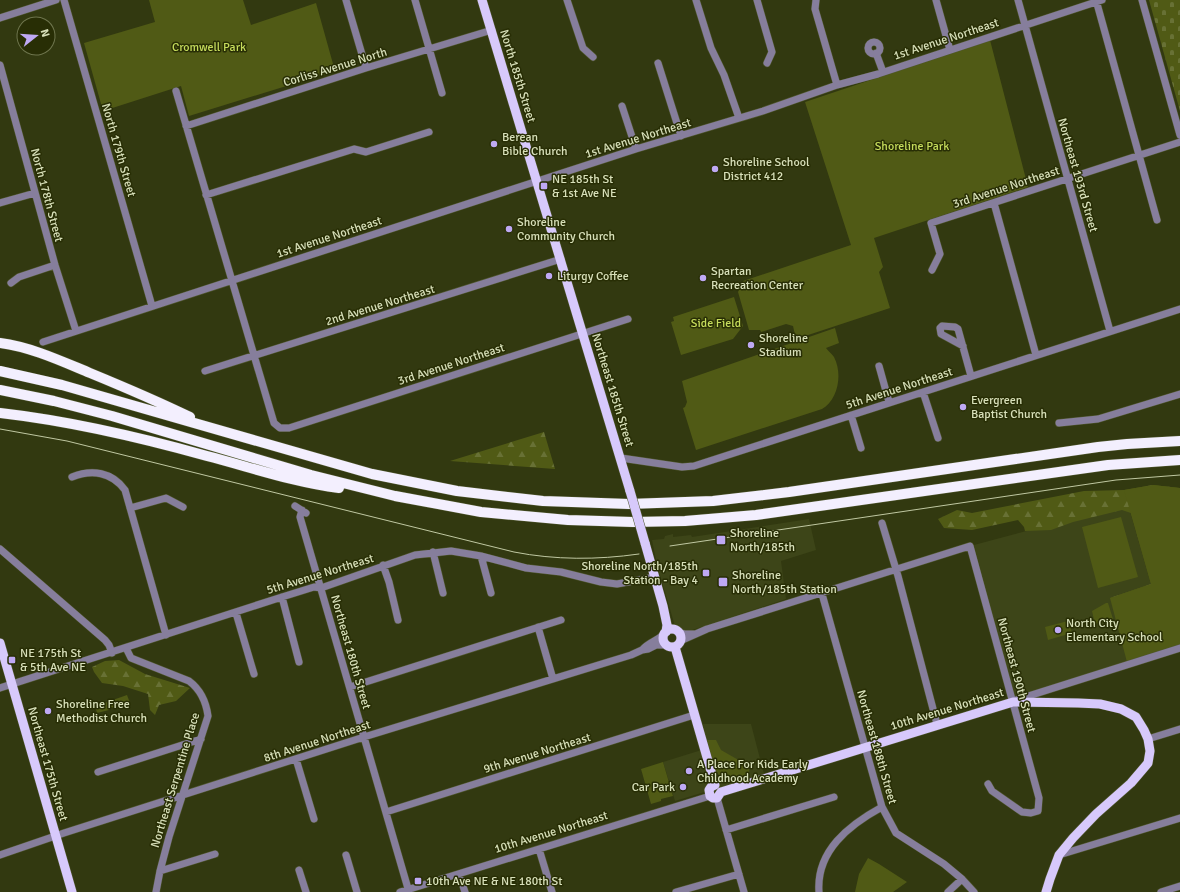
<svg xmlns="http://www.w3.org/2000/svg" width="1180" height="892" font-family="Signika,sans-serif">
<defs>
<pattern id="forest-firs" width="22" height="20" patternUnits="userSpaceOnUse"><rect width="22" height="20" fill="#505a15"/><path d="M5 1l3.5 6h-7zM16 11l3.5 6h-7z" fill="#687135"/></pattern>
<pattern id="cemetery-stones" width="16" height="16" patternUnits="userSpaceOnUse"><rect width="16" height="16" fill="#505a15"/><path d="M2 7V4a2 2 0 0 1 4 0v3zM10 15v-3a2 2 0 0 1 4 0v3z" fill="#687135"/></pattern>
</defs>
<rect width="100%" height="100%" fill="#323910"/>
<!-- built -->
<path fill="#3d4518" d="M1128 504 1151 584 1127 662 1015 698 974 545Z
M809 519 816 550 781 561 786 599 686 632 678 630 675 626 657 565 652 540 664 539 665 536 673 534V537L691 535 692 537Z
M703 724H751L764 774 675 801 663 762 708 748Z"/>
<!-- forest -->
<path fill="url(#forest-firs)" d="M544 432 555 469 450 461Z
M1153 485 1180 488V646L1110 598 1151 584 1131 513 1122 510 1073 522 1051 530 1025 531 1024 527 1018 520 972 530 944 528 938 519 957 510 972 513 1084 491 1124 490Z
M119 660 145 674 190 688 176 701 159 705 155 715 150 710 148 694 123 686 102 683 94 672 92 667 105 661Z"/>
<!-- cemetery -->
<path fill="url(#cemetery-stones)" d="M1149 0H1180V111Z"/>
<!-- green -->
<path fill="#505a15" d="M149 0H243L251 25 316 3 335 71 189 116 181 86 103 111 84 43 155 22Z
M990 40 1028 187 874 238 883 267 879 272 890 308 796 339 793 326 786 324 761 332 760 330H749L738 292 743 281 851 245 805 102Z
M734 297 743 326 733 339 681 355 671 322 674 321 673 317Z
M835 328 839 343 826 348C828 351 832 354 834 357 843 374 838 400 822 409L696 450 683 408 685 407 687 402 682 381Z
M1153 485 1180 488V646L1127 662 1110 598 1151 584 1124 490Z
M1121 517 1138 577 1098 588 1082 527Z
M1106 603H1108L1113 619 1095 624 1092 611Z
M1068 621 1072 633 1048 640 1045 627Z
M127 695 130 703 115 708 111 707 109 710 97 713 96 709 99 703 103 704 107 702Z
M707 740H716L721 750 749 766V779C743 779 733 783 727 781 713 776 710 753 707 740Z
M663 762 673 796 661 799V801L651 804 641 769Z
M868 858 879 864 907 882 893 892H855L859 874Z"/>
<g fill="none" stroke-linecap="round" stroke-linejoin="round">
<defs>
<path id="minor" d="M64 0 152 306
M346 0 366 68
M415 0 442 93
M567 0 583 48 593 57
M696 0 711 48 724 75 739 118
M757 0 772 52 767 63
M816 0 815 9 837 85
M936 0 950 50
M1018 0 1110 331
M1096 0 1157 220
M1142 0 1180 135
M0 18 56 0
M868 48a6 6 0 1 1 12 0a6 6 0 1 1-12 0Z
M876 53 883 72
M658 63 681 136
M0 65 55 265 76 331
M176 91 274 423 280 428H289L628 319
M622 106 636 149
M186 126 366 68 492 30
M206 195 354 149 366 152 429 132
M0 203 35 193
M994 203 1036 355
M932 270 940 254 931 223 1180 142
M11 283 19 277 55 265
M43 342 636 149 763 111 837 85 878 74 1102 0
M963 346 941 334 940 328 942 326 955 327 958 329 971 376
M879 366 889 402
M205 371 561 259
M923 392 938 438
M851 415 861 448
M1059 423 1098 419 1180 394
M621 458 682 467 694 466 1180 309
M72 477C92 469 112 472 125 490L166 635
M295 506 306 513
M130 508 166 498 183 507
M302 510 300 517 409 892
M882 523 898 576 937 724
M0 549 105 640 109 645 112 653
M433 552 443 593
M481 556 491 593
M383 565 389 582 398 620
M822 594 882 807 896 833 944 864 962 879 974 892
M282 597 299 662
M236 613 254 674
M538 627 553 679
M678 632 685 634H694
M680 641 707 629 970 546 1039 798 1038 811 1031 813 1022 812 992 791 988 784
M126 648 131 658 189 681C201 690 206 701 208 716L169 837 160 871 156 892
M642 650C650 641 656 642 664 634
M350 687 561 620
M0 688 282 597 314 587 321 588 415 555 451 551 481 556 526 568 561 572 601 582 617 584 655 577
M1016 700 1180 648
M1148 739 1180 729
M296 759 314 819
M98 772 201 739
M717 798 744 892
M386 812 694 715
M726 830 834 797
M539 849 552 892
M0 855 64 833 364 737 631 655 642 650 648 649 656 645H666
M346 855 357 892
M1059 855 1180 818
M299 870 306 892
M160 871 215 854
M459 874 465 892
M400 892 710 796
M676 892 739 874
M819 892C816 851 849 825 882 807
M948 892 962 879
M1161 892 1180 886"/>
<path id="major" d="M482 0 630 491
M645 543 663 606 667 625 666 632
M663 638a9 9 0 1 1 18 0a9 9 0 1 1-18 0Z
M0 643 72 892
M675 647 715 785
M715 785 711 787 709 790 710 796 713 798H717L721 792
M721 792 1013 702 1078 703 1100 704 1121 709 1136 717 1144 730 1148 739 1150 751 1148 763 1131 783 1096 814 1073 838 1059 855 1050 879 1046 892"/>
<path id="highway" d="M0 343C31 347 61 361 90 373 124 387 157 401 190 417
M0 371 62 385 372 474 457 491 543 501 629 504 713 501 789 492 1098 447 1127 444 1180 441
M0 390 54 401 112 416 311 475 395 496 481 512 568 520 633 522 685 521 756 515 1108 465 1180 460
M0 413C70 421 139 437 207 456 250 467 296 483 339 488"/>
</defs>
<!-- minor casing -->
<use href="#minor" stroke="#50572f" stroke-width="8"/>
<!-- major casing -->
<use href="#major" stroke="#50572f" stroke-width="10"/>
<!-- highway casing -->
<use href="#highway" stroke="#50572f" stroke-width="11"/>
<!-- minor -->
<use href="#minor" stroke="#867e9c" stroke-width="7"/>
<!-- major -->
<use href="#major" stroke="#d7c9fb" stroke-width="9"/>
<!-- highway -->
<use href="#highway" stroke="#f3effe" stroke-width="10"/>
<!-- tram -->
<path stroke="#c0c8a2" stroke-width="1" d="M0 429 67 441 514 552C555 560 597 560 639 554
M670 546 1116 480 1180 475"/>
<defs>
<path id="major-bridge" d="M630 491 645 543"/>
</defs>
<!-- major-bridge casing -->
<use href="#major-bridge" stroke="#50572f" stroke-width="10" stroke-linecap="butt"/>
<!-- major-bridge -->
<use href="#major-bridge" stroke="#d7c9fb" stroke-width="9"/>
</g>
<!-- markers -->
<g fill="#bfa9f4" stroke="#282e05" stroke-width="1.5">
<circle cx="494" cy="144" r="4"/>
<circle cx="715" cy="169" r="4"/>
<rect x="540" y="182" width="8" height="8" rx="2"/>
<circle cx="509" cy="229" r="4"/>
<circle cx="549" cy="276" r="4"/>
<circle cx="703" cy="278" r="4"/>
<circle cx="751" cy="345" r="4"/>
<circle cx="963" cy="407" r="4"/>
<rect x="716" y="535" width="10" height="10" rx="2"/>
<rect x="702" y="569" width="8" height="8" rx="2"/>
<rect x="718" y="577" width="10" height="10" rx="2"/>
<circle cx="1058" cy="630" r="4"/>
<rect x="8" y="656" width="8" height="8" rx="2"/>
<circle cx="48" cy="711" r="4"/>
<circle cx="689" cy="771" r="4"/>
<circle cx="683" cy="787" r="4"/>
<rect x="414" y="877" width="8" height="8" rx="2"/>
</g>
<g text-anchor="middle" stroke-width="3" stroke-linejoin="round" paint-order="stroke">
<!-- street labels -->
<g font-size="12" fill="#d8e0ba" stroke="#282e05">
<text transform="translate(946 39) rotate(-18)" y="4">1st Avenue Northeast</text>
<text transform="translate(335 67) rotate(-17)" y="4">Corliss Avenue North</text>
<text transform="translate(518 76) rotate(73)" y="4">North 185th Street</text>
<text transform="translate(638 138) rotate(-17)" y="4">1st Avenue Northeast</text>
<text transform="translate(119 150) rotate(74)" y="4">North 179th Street</text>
<text transform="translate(1078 175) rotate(74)" y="4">Northeast 193rd Street</text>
<text transform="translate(1006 187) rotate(-18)" y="4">3rd Avenue Northeast</text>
<text transform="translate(47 195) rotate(75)" y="4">North 178th Street</text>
<text transform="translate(329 237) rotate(-18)" y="4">1st Avenue Northeast</text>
<text transform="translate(380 305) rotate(-17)" y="4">2nd Avenue Northeast</text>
<text transform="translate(451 364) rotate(-18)" y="4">3rd Avenue Northeast</text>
<text transform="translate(899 388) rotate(-18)" y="4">5th Avenue Northeast</text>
<text transform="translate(613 390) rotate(73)" y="4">Northeast 185th Street</text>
<text transform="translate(320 574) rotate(-17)" y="4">5th Avenue Northeast</text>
<text transform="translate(351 652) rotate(74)" y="4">Northeast 180th Street</text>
<text transform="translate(1017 675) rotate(75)" y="4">Northeast 190th Street</text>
<text transform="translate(947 709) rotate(-17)" y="4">10th Avenue Northeast</text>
<text transform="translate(317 741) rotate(-18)" y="4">8th Avenue Northeast</text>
<text transform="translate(877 747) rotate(74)" y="4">Northeast 188th Street</text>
<text transform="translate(537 753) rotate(-17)" y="4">9th Avenue Northeast</text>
<text transform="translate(48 764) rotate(74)" y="4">Northeast 175th Street</text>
<text transform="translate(175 780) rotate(-73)" y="4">Northeast Serpentine Place</text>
<text transform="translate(551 832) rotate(-17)" y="4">10th Avenue Northeast</text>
</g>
<!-- park labels -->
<g font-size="12" fill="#c6dc5c" stroke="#282e05">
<text x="209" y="51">Cromwell Park</text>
<text x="912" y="150">Shoreline Park</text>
<text x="716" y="327">Side Field</text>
</g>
<!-- poi labels -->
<g font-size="12" fill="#d8e0ba" stroke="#282e05" text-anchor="start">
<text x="502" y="141">Berean<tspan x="502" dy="14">Bible Church</tspan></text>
<text x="723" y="166">Shoreline School<tspan x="723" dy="14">District 412</tspan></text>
<text x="552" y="183">NE 185th St<tspan x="552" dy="14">&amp; 1st Ave NE</tspan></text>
<text x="517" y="226">Shoreline<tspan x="517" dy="14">Community Church</tspan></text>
<text x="711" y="275">Spartan<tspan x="711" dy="14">Recreation Center</tspan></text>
<text x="557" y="280">Liturgy Coffee</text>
<text x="759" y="342">Shoreline<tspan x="759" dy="14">Stadium</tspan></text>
<text x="971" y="404">Evergreen<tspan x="971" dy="14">Baptist Church</tspan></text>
<text x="730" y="537">Shoreline<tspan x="730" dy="14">North/185th</tspan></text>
<text x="698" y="570" text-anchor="end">Shoreline North/185th<tspan x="698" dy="14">Station - Bay 4</tspan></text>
<text x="732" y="579">Shoreline<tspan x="732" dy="14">North/185th Station</tspan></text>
<text x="1066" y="627">North City<tspan x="1066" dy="14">Elementary School</tspan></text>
<text x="20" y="657">NE 175th St<tspan x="20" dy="14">&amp; 5th Ave NE</tspan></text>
<text x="56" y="708">Shoreline Free<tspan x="56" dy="14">Methodist Church</tspan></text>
<text x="697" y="768">A Place For Kids Early<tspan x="697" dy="14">Childhood Academy</tspan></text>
<text x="675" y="791" text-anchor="end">Car Park</text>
<text x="426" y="885">10th Ave NE &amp; NE 180th St</text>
</g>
</g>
<!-- north arrow -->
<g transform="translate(36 36) rotate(73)"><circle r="19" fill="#282e05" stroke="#6e754d"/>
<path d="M0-3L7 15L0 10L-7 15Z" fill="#bfa9f4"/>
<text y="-6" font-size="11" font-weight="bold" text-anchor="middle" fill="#d8e0ba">N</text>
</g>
</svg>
